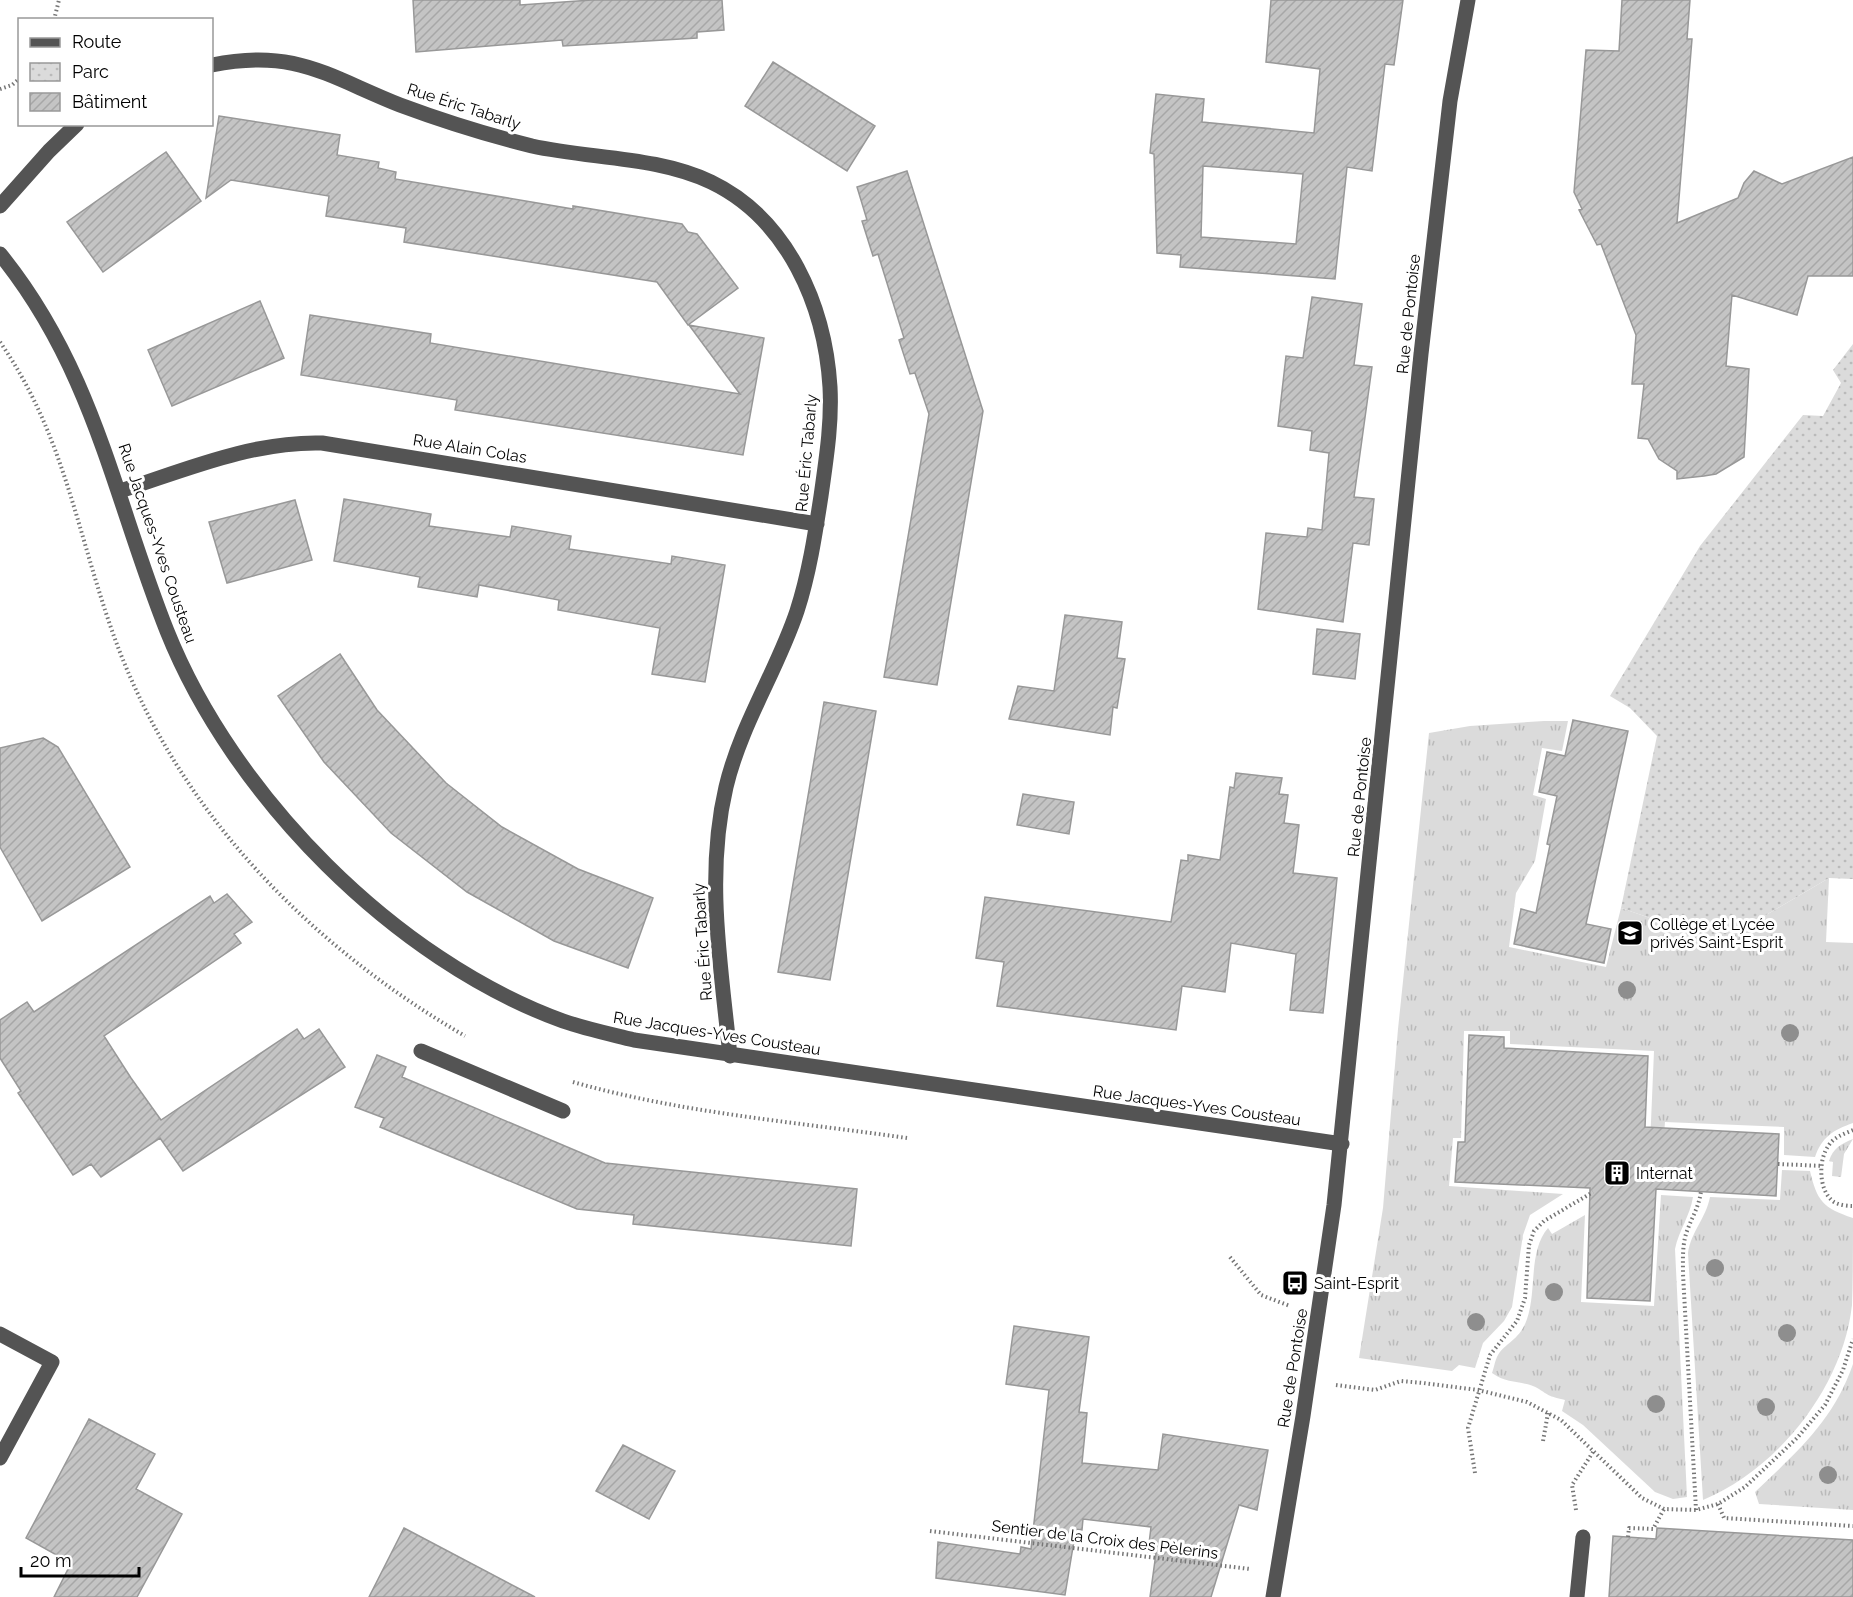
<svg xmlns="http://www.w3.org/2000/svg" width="1853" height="1597" font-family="Raleway,sans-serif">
<defs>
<pattern id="grass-tufts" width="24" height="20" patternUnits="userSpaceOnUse" patternTransform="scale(1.5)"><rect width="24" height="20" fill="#dbdbdb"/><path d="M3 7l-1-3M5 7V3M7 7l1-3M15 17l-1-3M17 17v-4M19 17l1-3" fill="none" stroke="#bababa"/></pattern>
<pattern id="park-dots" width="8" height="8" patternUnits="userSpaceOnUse" patternTransform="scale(1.5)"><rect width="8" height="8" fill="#dbdbdb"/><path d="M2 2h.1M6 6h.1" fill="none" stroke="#bababa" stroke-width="1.8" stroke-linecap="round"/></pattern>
<pattern id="building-hatch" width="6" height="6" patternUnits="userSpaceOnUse" patternTransform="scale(1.5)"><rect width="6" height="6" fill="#c4c4c4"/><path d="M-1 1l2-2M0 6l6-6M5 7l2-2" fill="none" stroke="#a7a7a7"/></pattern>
</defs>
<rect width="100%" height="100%" fill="#fff"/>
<!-- grass -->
<path fill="url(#grass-tufts)" d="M1544 721H1568L1562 751 1542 748 1533 795 1546 799 1535 861 1516 893 1509 947 1606 967 1621 908 1720 942 1829 878 1826 942 1853 943V1123C1833 1130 1822 1137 1815 1157L1784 1155V1127L1665 1122 1663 1146 1650 1145 1654 1051 1510 1044V1031H1464L1461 1138H1453L1449 1186 1563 1194 1530 1215 1523 1235 1512 1307 1504 1321 1483 1343 1475 1368 1459 1365 1452 1371 1359 1358 1383 1208 1398 1029 1429 733 1470 726Z
M1853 1139 1844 1154 1841 1177 1832 1176 1833 1162 1829 1161C1833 1148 1841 1144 1853 1139Z
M1782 1170 1810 1171C1817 1201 1823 1208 1853 1218 1853 1247 1853 1277 1852 1305 1843 1387 1778 1469 1703 1500L1688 1253C1691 1232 1706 1218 1710 1197L1780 1200Z
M1661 1195 1693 1197C1690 1216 1679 1230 1675 1249L1687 1497 1673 1499 1655 1492 1583 1425 1562 1411 1565 1400C1549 1396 1551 1397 1539 1389 1525 1380 1508 1385 1492 1373 1494 1368 1495 1360 1498 1355 1505 1343 1520 1340 1527 1319 1537 1291 1528 1251 1548 1228L1552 1234 1585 1215 1581 1302 1654 1306Z
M1853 1364V1510L1759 1504 1755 1492C1797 1452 1834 1420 1853 1364Z"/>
<!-- park -->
<path fill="url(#park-dots)" d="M1853 344V879L1829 878 1720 942 1621 908 1657 736 1630 708 1610 696 1700 546 1803 415 1823 416 1841 383 1833 370Z"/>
<!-- building -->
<path fill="url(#building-hatch)" stroke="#989898" stroke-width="1.5" fill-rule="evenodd" d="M413 0H520V5L592 0H722L724 30 697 32V38L563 46 562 40 416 52Z
M1271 0H1403L1394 65 1385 64 1372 171 1347 167 1335 279 1180 267 1181 255 1157 253 1154 154 1150 153 1156 94 1204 99 1202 122 1314 133 1320 69 1266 62ZM1203 166 1303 174 1296 244 1201 237Z
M1622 0H1690L1687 39H1692L1677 223 1738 198 1744 183 1754 171 1782 184 1853 157V276H1808L1797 315 1732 295 1726 366 1749 369 1744 457 1716 474 1704 476 1677 479V471L1659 459 1648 439 1638 438 1644 384H1632L1636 335 1601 244 1597 245 1579 210 1582 209 1574 192 1586 50 1619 51Z
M773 62 875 126 847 171 745 106Z
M219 116 340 135 337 155 379 162 378 168 396 172 395 179 573 209V206L682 224 688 232 697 234 738 288 688 325 657 282 404 242 406 228 326 216 329 196 231 180 206 198Z
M166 152 201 201 103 272 67 222Z
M907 171 983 411 937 685 884 677 929 414 915 373 910 374 899 340 904 338 878 254 873 256 862 221 867 220 857 187Z
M1312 297 1362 304 1354 365 1372 367 1354 497 1374 499 1369 545 1353 543 1343 622 1258 609 1266 533 1307 537 1308 528 1322 530 1329 453 1310 450 1312 431 1278 426 1286 356 1303 358Z
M260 301 284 358 172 406 148 350Z
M310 315 431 334 430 343 740 394 689 325 764 338 743 455 455 410 457 400 301 375Z
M344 499 431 514 429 526 510 537 512 526 571 536 569 549 671 564 672 556 725 565 705 682 652 674 660 628 558 610 559 600 479 585 477 597 418 587 420 577 334 561Z
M295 500 312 560 227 583 209 522Z
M1065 615 1122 622 1117 658 1125 659 1117 708 1113 707 1110 735 1009 719 1018 686 1054 691Z
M1317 629 1360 634 1355 679 1313 674Z
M340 654 377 710 446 783 502 827 578 869 653 898 628 968 554 941 467 892 391 833 324 762 278 696Z
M824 702 876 711 830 980 778 972Z
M1573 720 1628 731 1586 924 1611 929 1604 963 1514 944 1521 909 1536 913 1550 845 1547 844 1557 796 1539 792 1547 752 1565 756Z
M43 738 58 747 130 867 42 921 0 847V748Z
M1236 773 1282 778 1279 794 1288 795 1284 823 1299 825 1293 873 1337 878 1323 1013 1290 1010 1296 954 1231 943 1225 992 1182 986 1176 1030 997 1006 1004 962 976 958 985 897 1171 922 1181 860 1188 861V855L1220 860 1230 787 1234 788Z
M1023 794 1074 802 1069 834 1017 825Z
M227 894 252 922 234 934 241 943 104 1036 131 1078 161 1120 297 1029 304 1039 319 1029 345 1067 183 1171 160 1138 101 1177 91 1164 73 1175 18 1093 21 1091 0 1058V1020L27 1002 34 1012 210 896 214 903Z
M1469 1035 1504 1037V1048L1648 1056 1645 1127 1779 1134 1776 1196 1656 1189 1650 1301 1587 1298 1590 1188 1455 1182 1458 1142H1465Z
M377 1055 406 1067 402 1077 605 1163 857 1189 851 1246 633 1224 634 1215 577 1209 380 1127 384 1118 355 1107Z
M1014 1326 1089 1337 1079 1412 1087 1413 1082 1463 1158 1470 1163 1434 1268 1450 1257 1510 1239 1505 1211 1597H1150L1156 1553 1148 1552 1151 1527 1083 1519 1082 1530 1076 1529 1065 1595 936 1578 938 1542 1020 1554 1021 1547 1031 1549 1049 1390 1006 1384Z
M89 1419 155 1454 136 1489 182 1514 137 1597H54L71 1563 26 1538Z
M623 1445 675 1471 649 1519 596 1491Z
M404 1528 535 1597H369Z
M1657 1528 1853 1540V1597H1609L1613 1536 1656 1539Z"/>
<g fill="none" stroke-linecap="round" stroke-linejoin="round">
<!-- path -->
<path stroke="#767676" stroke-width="4" stroke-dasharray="1.5 3" stroke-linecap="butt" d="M54 20 59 0
M0 89 12 85 20 78
M0 342C61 430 75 521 108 619 168 801 302 941 465 1036
M573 1082C681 1113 796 1122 907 1138
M1853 1130C1844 1134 1834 1137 1829 1145 1818 1159 1818 1191 1834 1202 1839 1205 1847 1206 1853 1206
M1778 1164 1823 1166
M1230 1257 1261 1295 1290 1306
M1336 1385 1375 1390 1401 1381 1423 1383 1478 1390 1527 1402 1561 1420 1642 1498 1664 1509 1696 1510 1718 1504 1745 1487 1797 1438 1825 1405 1843 1370 1853 1339
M1543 1441 1548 1413
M1475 1473 1468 1428 1490 1355 1517 1321 1525 1298 1529 1245 1534 1231 1544 1221 1593 1192
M1718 1504 1724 1518 1853 1526
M1576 1510 1572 1485 1593 1452
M1696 1510 1683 1274C1683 1259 1682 1245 1687 1231 1692 1217 1699 1207 1701 1191
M930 1531 1250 1569
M1628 1537 1629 1528 1653 1529 1664 1509"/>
<!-- minor -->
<path stroke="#545454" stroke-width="15" d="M212 65C295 48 327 76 400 105 443 121 488 135 532 146 591 159 656 156 711 182 788 219 825 306 830 387 832 424 826 460 821 496 815 535 809 574 797 611 777 671 741 724 726 787 705 876 721 966 730 1056
M0 206 49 151 77 124
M0 254C94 370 114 498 167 631 233 796 395 960 563 1021 586 1029 610 1034 634 1040L1342 1144
M120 491C185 470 253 441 322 443L817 524
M421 1051 563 1111
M0 1334 52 1362 0 1458
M1273 1597 1303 1416 1334 1205 1421 354 1450 101 1468 0
M1577 1597 1583 1537"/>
</g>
<!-- trees -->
<g fill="#8e8e8e">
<circle cx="1627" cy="990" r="9"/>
<circle cx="1790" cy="1033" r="9"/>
<circle cx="1715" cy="1268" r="9"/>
<circle cx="1554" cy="1292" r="9"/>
<circle cx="1476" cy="1322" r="9"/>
<circle cx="1787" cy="1333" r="9"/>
<circle cx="1656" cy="1404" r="9"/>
<circle cx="1766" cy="1407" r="9"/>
<circle cx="1828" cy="1475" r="9"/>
</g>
<!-- icons -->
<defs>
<symbol id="school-square" viewBox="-11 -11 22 22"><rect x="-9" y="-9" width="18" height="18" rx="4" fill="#000" stroke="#fff"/><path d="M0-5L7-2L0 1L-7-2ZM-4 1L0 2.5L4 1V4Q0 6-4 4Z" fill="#fff"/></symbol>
<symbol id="building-square" viewBox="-11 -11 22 22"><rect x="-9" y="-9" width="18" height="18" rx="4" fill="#000" stroke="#fff"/><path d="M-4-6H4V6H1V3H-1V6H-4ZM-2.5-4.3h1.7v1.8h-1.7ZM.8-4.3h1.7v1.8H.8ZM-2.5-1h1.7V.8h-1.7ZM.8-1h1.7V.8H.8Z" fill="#fff"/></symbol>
<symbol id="bus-square" viewBox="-11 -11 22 22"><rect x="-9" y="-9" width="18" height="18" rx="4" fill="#000" stroke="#fff"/><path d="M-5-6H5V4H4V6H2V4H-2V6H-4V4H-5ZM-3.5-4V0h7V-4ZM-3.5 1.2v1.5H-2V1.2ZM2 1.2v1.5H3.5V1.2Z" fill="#fff"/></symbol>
</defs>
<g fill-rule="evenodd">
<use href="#school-square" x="1615" y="918" width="30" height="30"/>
<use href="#building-square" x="1602" y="1158" width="30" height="30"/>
<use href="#bus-square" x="1280" y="1268" width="30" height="30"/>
</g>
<g text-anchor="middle" stroke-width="6" stroke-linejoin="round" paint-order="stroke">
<!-- street labels -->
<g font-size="16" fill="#000" stroke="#fff">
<text transform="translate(464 106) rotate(18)" y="6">Rue Éric Tabarly</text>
<text transform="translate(1408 314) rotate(-84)" y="6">Rue de Pontoise</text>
<text transform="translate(470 448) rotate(9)" y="6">Rue Alain Colas</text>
<text transform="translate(806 453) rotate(-85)" y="6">Rue Éric Tabarly</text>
<text transform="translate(158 543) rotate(71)" y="6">Rue Jacques-Yves Cousteau</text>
<text transform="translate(1359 797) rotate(-84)" y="6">Rue de Pontoise</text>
<text transform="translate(702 942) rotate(-94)" y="6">Rue Éric Tabarly</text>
<text transform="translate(717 1033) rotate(9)" y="6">Rue Jacques-Yves Cousteau</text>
<text transform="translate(1197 1105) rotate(8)" y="6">Rue Jacques-Yves Cousteau</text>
<text transform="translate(1292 1368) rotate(-81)" y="6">Rue de Pontoise</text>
<text transform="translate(1105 1539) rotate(7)" y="6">Sentier de la Croix des Pèlerins</text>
</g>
<!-- poi labels -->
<g font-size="16" fill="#000" stroke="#fff" text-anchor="start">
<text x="1650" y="930">Collège et Lycée<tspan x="1650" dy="18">privés Saint-Esprit</tspan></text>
<text x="1636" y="1179">Internat</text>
<text x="1314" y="1289">Saint-Esprit</text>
</g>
</g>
<!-- legend -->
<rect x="18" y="18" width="195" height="108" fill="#ffffff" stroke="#999999" stroke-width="1.5"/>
<rect x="30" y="38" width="30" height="9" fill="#545454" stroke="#999999" stroke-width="1.5"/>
<text x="72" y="48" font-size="18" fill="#000000">Route</text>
<rect x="30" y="63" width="30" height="18" fill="url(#park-dots)" stroke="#999999" stroke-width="1.5"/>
<text x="72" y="78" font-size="18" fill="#000000">Parc</text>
<rect x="30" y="93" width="30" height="18" fill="url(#building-hatch)" stroke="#999999" stroke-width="1.5"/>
<text x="72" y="108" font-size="18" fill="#000000">Bâtiment</text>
<!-- scale -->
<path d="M21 1567v9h118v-9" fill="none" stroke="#000000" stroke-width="3"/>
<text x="30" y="1567" font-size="18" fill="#000000" stroke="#ffffff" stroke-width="4.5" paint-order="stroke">20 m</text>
</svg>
